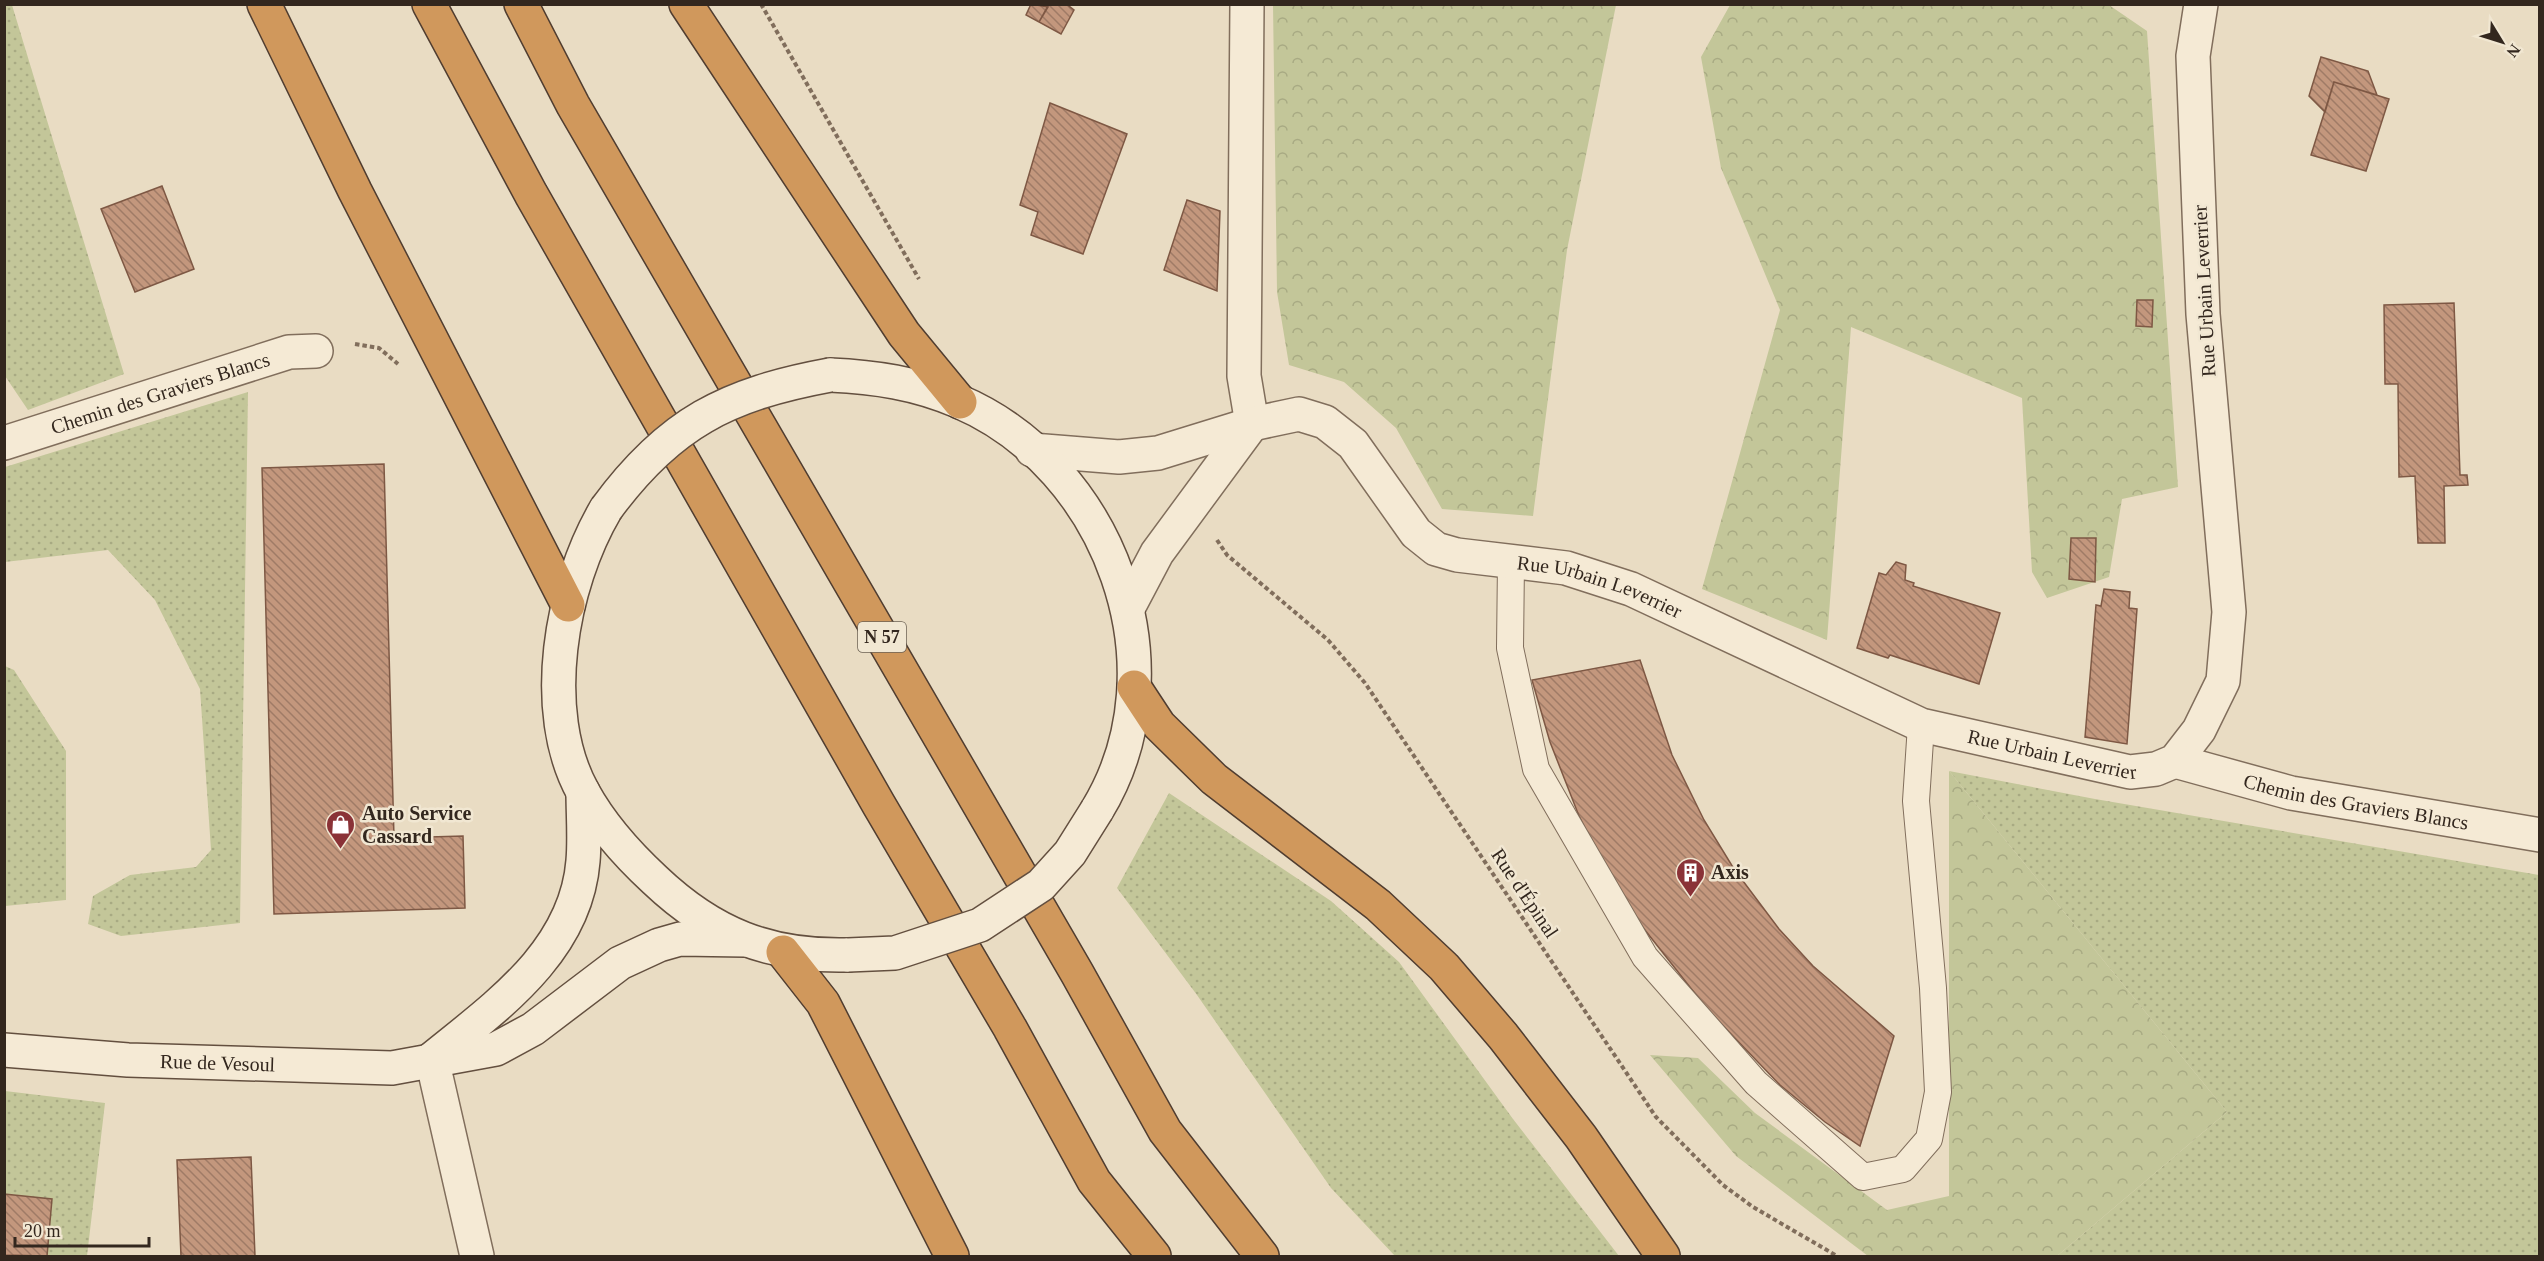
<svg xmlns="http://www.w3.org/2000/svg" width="2544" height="1261" font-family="'Times New Roman',serif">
<defs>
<pattern id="grass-dots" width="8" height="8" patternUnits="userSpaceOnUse" patternTransform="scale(1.5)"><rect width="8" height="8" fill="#c3c699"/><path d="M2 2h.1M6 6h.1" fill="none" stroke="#a8aa83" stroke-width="1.8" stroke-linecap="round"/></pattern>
<pattern id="forest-crowns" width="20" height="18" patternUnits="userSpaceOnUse" patternTransform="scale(1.5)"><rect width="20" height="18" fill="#c3c699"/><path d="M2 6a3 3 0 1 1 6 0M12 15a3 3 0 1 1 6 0" fill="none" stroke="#a8aa83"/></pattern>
<pattern id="building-back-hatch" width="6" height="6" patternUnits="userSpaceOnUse" patternTransform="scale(1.5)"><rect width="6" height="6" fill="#c3977d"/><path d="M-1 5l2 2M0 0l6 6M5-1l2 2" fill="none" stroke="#9f7b66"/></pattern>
</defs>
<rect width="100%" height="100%" fill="#e9dcc3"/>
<!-- grass -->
<path fill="url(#grass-dots)" d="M4 5H12L124 374 28 410 5 376Z
M248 392 240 923 121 936 88 924 93 896 130 875 196 867 211 850 200 689 155 600 108 550 5 562V467Z
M5 666 14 670 66 751V900L5 906Z
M1949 771 2095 799 2539 875V1256H2057L2227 1112Z
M1169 793 1331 901 1399 962 1513 1119 1619 1256H1395L1331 1188 1197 995 1117 888Z
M5 1091 105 1103 87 1256H5Z"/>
<!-- forest -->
<path fill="url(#forest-crowns)" d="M1273 5H1616L1567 250 1533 516 1442 509 1396 428 1344 382 1289 365 1277 292Z
M1730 5H2109L2147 31 2178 487 2122 499 2109 577 2047 598 2032 572 2022 398 1851 327 1827 640 1702 589 1780 310 1721 168 1701 57Z
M1949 771 2227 1112 2057 1256H1868L1736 1156 1650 1055 1698 1058 1755 1113 1887 1210 1949 1196Z"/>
<!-- building -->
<path fill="url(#building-back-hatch)" stroke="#7e5844" stroke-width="1.5" d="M1031 4 1048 7 1039 22 1026 15Z
M1049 4H1070L1069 6 1074 10 1061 34 1039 22Z
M2321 57 2368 71 2377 95 2334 82 2325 112 2309 96Z
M2334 82 2389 99 2366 171 2311 155Z
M1050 103 1127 134 1083 254 1031 235 1038 212 1020 205Z
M162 186 194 269 135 292 101 209Z
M1187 200 1220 211 1217 291 1164 270Z
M2137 300H2153L2152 327 2136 326Z
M2454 303 2460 475H2467L2468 485 2444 486 2445 543H2418L2415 476 2399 477 2398 384H2385L2384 305Z
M384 464 394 838 463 836 465 908 274 914 262 468Z
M2071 538H2096L2095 582 2069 579Z
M1896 562 1906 565 1905 580 1914 583 1913 586 2000 613 1979 684 1890 655 1888 658 1857 648 1879 573 1886 575Z
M2104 589 2130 592 2129 608 2137 609 2127 744 2085 737 2096 605 2101 606Z
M1640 660 1672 755 1704 820 1734 869 1779 929 1813 966 1894 1036 1860 1146 1825 1122 1780 1085 1708 1010 1641 925 1607 872 1579 816 1550 742 1532 680Z
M251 1157 255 1256H181L177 1160Z
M4 1194 52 1199 47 1256 4 1255Z"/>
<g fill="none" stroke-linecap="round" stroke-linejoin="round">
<defs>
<path id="lane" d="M1511 562 1510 648 1536 769 1645 957 1756 1083 1863 1177 1903 1169 1929 1139 1938 1092 1933 988 1916 801 1921 725"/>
<g id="street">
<path d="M1247 4 1244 376 1252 424"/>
<path id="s1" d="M4 443 289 352 316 351"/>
<path id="s2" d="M1032 450 1119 457 1158 453 1252 424 1299 414 1325 422 1353 444 1416 533 1436 549 1457 555 1566 568 1631 589 1921 725 2130 772 2156 769 2175 761 2199 730 2223 681 2229 612 2203 314 2193 56 2201 4"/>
<path d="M1128 608 1157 553 1252 424"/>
<path id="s3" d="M2175 761 2291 793 2540 835"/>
<path d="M432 1059 477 1256"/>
</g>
<g id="secondary">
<path d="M830 375C875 377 916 383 958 401 1111 466 1184 667 1097 810"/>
<path d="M606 509C561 585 538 711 583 792 601 825 628 855 655 880 712 934 769 957 848 955"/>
<path id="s4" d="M4 1050 128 1060 392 1068 496 1049 533 1029 620 963 659 945 680 939 745 940"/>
<path d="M433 1058C497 1006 576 951 583 861 585 838 583 814 583 792"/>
</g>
<path id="highway" d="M264 4 355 191 568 605
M429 4 531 194 879 805 1010 1028 1094 1181 1154 1256
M521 4 573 105 1077 973 1165 1131 1262 1256
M686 4 904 334 960 402
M1134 687 1159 725 1214 779 1378 905 1444 967 1503 1036 1581 1137 1663 1256
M783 952 823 1003 952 1256"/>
</defs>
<!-- lane casing -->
<use href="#lane" stroke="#816e5c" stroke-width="28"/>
<!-- street casing -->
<use href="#street" stroke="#816e5c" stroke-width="36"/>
<!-- secondary casing -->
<use href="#secondary" stroke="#634f3f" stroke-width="36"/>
<!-- highway casing -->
<use href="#highway" stroke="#503d30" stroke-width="36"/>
<!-- path -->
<path stroke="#816e5c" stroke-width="4" stroke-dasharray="4.5 3" stroke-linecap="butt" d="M761 4 919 279
M355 344 379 348 398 364
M1217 540 1227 555 1328 640 1365 683 1656 1117 1723 1185 1753 1207 1837 1256"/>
<!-- lane -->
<use href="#lane" stroke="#f5ead5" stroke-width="26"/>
<!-- street -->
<use href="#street" stroke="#f5ead5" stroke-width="33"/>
<!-- secondary -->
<use href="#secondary" stroke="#f5ead5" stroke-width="33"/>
<!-- highway -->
<use href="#highway" stroke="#d0985c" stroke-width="33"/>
<defs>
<path id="secondary-bridge" d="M606 509C669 423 727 394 830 375
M848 955 895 953 980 925 1041 885 1070 853 1097 810"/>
</defs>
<!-- secondary-bridge casing -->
<use href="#secondary-bridge" stroke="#634f3f" stroke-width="36" stroke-linecap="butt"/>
<!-- secondary-bridge -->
<use href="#secondary-bridge" stroke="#f5ead5" stroke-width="33"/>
</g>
<!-- icons -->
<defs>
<symbol id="shop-pin" viewBox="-11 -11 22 30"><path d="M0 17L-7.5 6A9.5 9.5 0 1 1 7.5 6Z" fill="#8a3237" stroke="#f1e7d2"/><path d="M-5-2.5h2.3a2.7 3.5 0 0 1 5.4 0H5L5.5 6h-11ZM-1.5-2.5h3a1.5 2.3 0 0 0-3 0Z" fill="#fff"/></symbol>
<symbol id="building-pin" viewBox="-11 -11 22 30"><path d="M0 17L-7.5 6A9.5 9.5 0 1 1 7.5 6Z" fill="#8a3237" stroke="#f1e7d2"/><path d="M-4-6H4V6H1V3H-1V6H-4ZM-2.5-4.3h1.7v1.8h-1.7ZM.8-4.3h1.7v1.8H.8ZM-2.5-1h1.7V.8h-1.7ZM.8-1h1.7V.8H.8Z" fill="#fff"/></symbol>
</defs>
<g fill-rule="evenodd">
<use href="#shop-pin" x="324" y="808" width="33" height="45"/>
<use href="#building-pin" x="1674" y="856" width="33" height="45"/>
</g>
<g text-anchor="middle" stroke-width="5" stroke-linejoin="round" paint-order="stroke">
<!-- shield labels -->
<rect fill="#f1e7d2" stroke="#6c6154" stroke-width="1.5" x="858" y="622" width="48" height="30" rx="4.5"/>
<g font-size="18" font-weight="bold" fill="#33271e">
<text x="882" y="643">N 57</text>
</g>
<!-- street labels -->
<g font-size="20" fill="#33271e" stroke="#f1e7d2">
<text transform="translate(2204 291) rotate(-93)" y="7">Rue Urbain Leverrier</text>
<text dy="7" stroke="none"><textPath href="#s1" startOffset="164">Chemin des Graviers Blancs</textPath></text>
<text dy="7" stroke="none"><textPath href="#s2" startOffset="639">Rue Urbain Leverrier</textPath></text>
<text dy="7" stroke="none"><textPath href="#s2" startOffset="1125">Rue Urbain Leverrier</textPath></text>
<text dy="7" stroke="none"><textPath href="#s3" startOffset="186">Chemin des Graviers Blancs</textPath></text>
<text transform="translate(1525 893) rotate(56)" y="7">Rue d'Épinal</text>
<text dy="7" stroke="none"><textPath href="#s4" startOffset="214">Rue de Vesoul</textPath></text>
</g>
<!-- poi labels -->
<g font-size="20" font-weight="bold" fill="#33271e" stroke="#f1e7d2" text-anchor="start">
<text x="362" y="820">Auto Service<tspan x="362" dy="23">Cassard</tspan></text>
<text x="1711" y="879">Axis</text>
</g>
</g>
<!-- border -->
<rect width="2544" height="1261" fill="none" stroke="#33271e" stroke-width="12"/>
<!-- north arrow -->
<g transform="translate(2502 42) rotate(128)" stroke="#f1e7d2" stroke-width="4.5" paint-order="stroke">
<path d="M0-4.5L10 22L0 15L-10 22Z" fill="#33271e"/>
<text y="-9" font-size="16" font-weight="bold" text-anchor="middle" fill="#33271e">N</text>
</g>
<!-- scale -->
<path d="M15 1237v9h134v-9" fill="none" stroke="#33271e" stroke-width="3"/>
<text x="24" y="1237" font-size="18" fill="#33271e" stroke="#f1e7d2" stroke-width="4.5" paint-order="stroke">20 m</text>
</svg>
